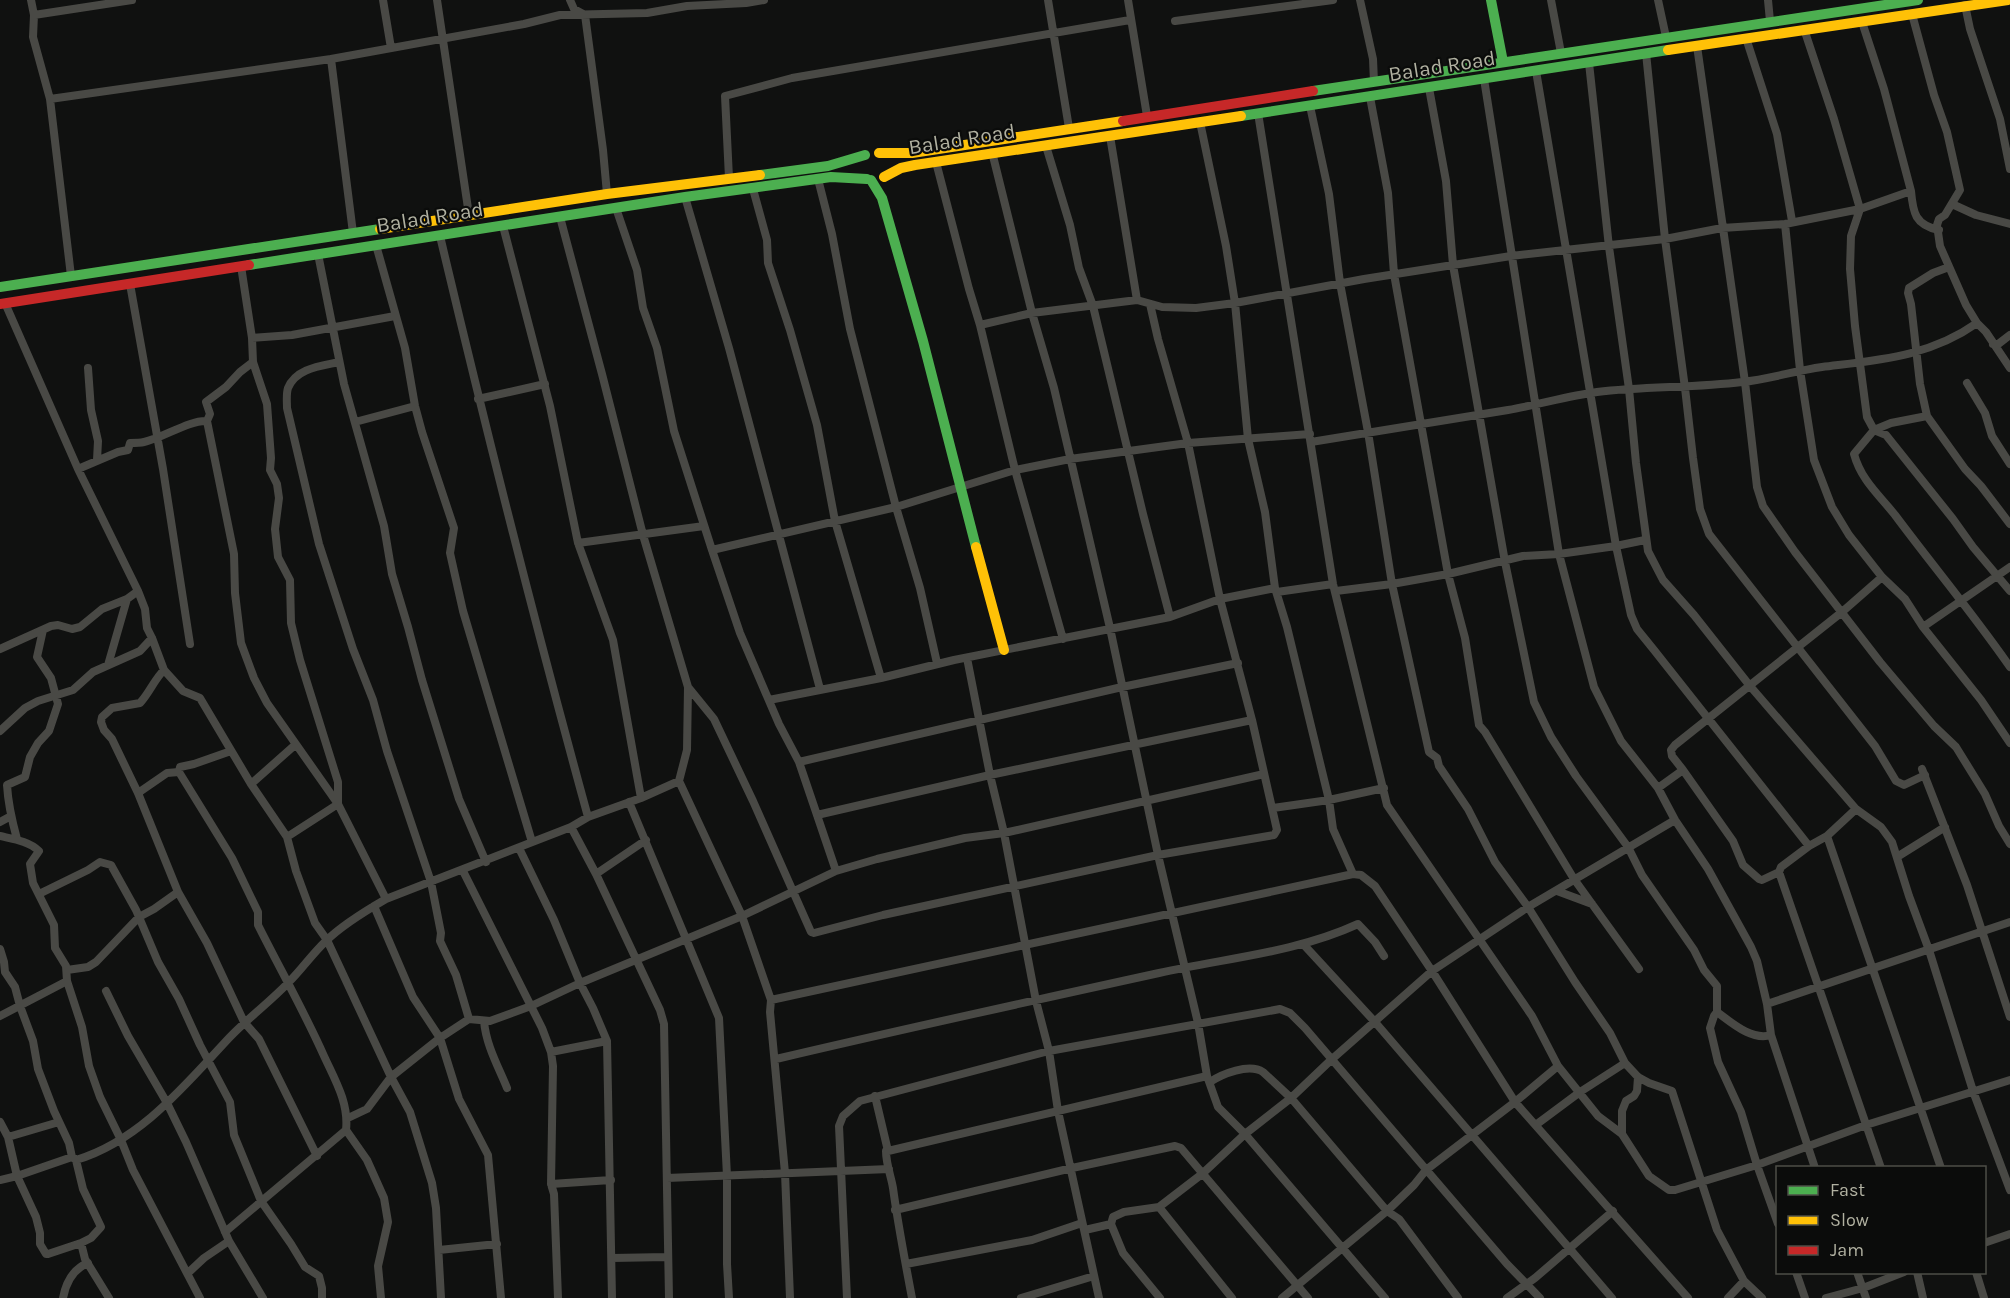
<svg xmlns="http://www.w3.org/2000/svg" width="2010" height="1298" font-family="Karla,sans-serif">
<rect width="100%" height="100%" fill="#101110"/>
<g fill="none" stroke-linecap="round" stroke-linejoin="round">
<!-- street -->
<path stroke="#494945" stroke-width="8" d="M31 0 34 15 33 37 50 99 71 276
M383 0 391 48
M437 0 469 215
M570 0 574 9 585 15 603 150 607 194
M1048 0 1069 128
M1128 0 1147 116
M1360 0 1373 59 1374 82
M1551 0 1561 53
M1658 0 1666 37
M1768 0 1770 21
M1965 5 1970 29 2000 119 2010 169
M1912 14 1934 95 1947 132 1960 190 1945 215 1939 219 1937 225 1940 246 1966 305 1977 323 1986 332 2010 368
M34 15 132 0
M1175 21 1333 0
M1862 22 1884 89 1911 191C1913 213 1915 225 1939 230
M1804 29 1834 119 1860 209 1911 191
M1746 38 1777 134 1792 221
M1697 46 1745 382 1757 487 1763 506 1795 552 1880 662 1934 726 1956 747 1985 794 1999 826 2010 844
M1646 53 1665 239 1685 388 1693 458 1700 509 1709 534 1875 746 1896 781 1904 785 1925 775
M1589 63 1609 247 1629 389 1636 463 1648 551 1663 580 1694 615 1750 686 1856 809 1881 827 1892 842 1909 896 1929 950 1973 1091 2010 1190
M1536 71 1616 546 1631 615 1637 629 1654 650 1809 846
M1484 79 1559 554 1594 687 1621 741 1658 788 1675 820 1708 869 1751 947 1757 961 1767 1004 1771 1035 1815 1168
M1429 88 1446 181 1453 265 1505 562 1534 702 1551 737 1576 776 1628 847 1642 875 1694 950 1704 970 1717 986V1012C1732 1023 1752 1041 1771 1035
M1370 97 1388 193 1394 274 1448 574 1465 638 1479 725 1485 732 1574 879 1639 969
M50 99 331 59
M1310 106 1329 194 1340 283 1368 432 1392 584 1429 752 1437 758 1439 766 1468 809 1495 862 1528 907 1575 982 1610 1033 1625 1063 1638 1077 1649 1083 1672 1091 1717 1230 1744 1281 1762 1298
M1258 113 1333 584 1387 805 1532 1016 1558 1066 1598 1116 1622 1134 1649 1176 1669 1190H1675L1757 1165 1866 1125 2010 1080
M1200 122 1226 246 1235 303 1248 439 1265 512 1275 588 1287 627 1329 800 1333 829 1353 874 1361 875 1375 886 1432 971 1515 1102 1688 1298
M1110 136 1137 300
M1046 146 1070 225 1079 268 1093 306 1143 514 1170 617
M992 152 1032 313 1054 388 1110 628 1158 855 1198 1023 1207 1076 1218 1107 1245 1134 1385 1298
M936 162 969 289 980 325 1015 470 1063 639
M729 178 725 96 792 78 1130 20
M818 179 832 234 850 329 896 507 920 588 937 663
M753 189 767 240 768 263 790 330 817 425 835 521 881 678
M685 197 729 348 820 689
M1952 204 1976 215 2010 224
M616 208 637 270 643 308 657 348 674 431 712 550 740 633 779 724 799 762 836 871
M1785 224 1800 370 1814 460 1832 507 1849 535 1882 577 1905 599 1923 627 1981 700 2010 743
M503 226 550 406 578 543 613 640 641 798
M353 233 331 59 524 24 560 15 647 13 687 6 746 3 764 0
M440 236C486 430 535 624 588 817
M376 245 405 348 415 406 422 432 454 528 450 553 463 611 532 842
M318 254 344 384 384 526 392 574 408 627 422 680 459 799 486 862
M241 266 252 338 292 335 395 316
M1949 267 1933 273 1909 288 1908 293 1911 304 1920 384 1927 416 1965 469 1981 486 2010 524
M130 284 163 469 190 644
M5 303 78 469 138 591 145 609 147 628 152 638 164 670 183 691 200 698 251 784 287 837 296 871 315 923 327 940 391 1077 410 1112 432 1183 436 1208 441 1298
M980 325 1032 313 1137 300 1162 307 1196 308 1235 303 1364 279 1453 265 1511 256 1665 239 1722 228 1785 224 1860 209 1851 236 1850 269 1855 326 1867 417 1874 430 1886 435 1953 519 1973 547 2010 591
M252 338 253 362 267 404 271 458 270 470 277 484 279 498 275 529 278 557 290 580 291 623 300 660 338 782V803
M1993 344 1997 345 2010 335
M339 362C321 366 296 368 288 388 286 394 287 402 287 408L319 544 353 649 373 700 387 751 431 882 441 933 440 941 456 975 469 1019
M88 368 91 410 98 441 97 460
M1967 383 1985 413 1992 436 2010 464
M478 399 545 384
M1927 416 1891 423 1874 430 1854 454C1861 480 1879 495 1895 515 1933 566 1974 615 2010 667
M207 421 234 554 235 593 241 643 254 678 267 703 338 804 386 899
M355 422 415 406
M1311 442C1377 431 1443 421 1508 410 1538 405 1567 396 1597 392 1645 386 1694 388 1742 382 1769 379 1795 371 1822 367 1878 360 1929 357 1977 323
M78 469 118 452 128 450 130 443C134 443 140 443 144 442 163 438 189 420 207 421L210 414 206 402 226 387 240 372 253 362
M578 543 704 526
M712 550 896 507 1015 470 1070 459 1188 443 1310 434
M1336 591 1392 584 1448 574 1523 556 1559 554 1616 546 1645 540
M1277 592 1333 584
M1923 627 2010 567
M0 649 51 626 58 625 72 629 80 627 102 609 127 599
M967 658 990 775 1004 833 1036 1001 1049 1051 1058 1111 1099 1298
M108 665 127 599 138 591
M164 670C154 680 150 692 140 703L112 708 102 717 101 722 104 730 112 739 138 793 178 892 207 943 244 1022 259 1039 317 1156
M688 687 714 719 753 801 811 932 814 933 883 915 1158 855 1274 835 1277 830 1252 720 1220 599 1188 443 1158 339 1150 304
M769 700 881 678 954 660 1170 617 1220 599 1275 588
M0 731 25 708 38 701 73 690 93 672 140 651 152 638
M799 762 1122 687 1238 663
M1922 769 1967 885 2010 1017
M1683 770 1733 841 1743 865 1759 879 1762 880 1779 872 1781 867 1809 846 1827 836 1856 809
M179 772 180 767 194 764 231 751
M679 781 742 916 771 1000 770 1012 785 1173 790 1298
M251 784 295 745
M1658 788 1683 770 1672 756 1671 750 1675 745 1842 612 1882 577
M138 793 167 773 179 772 232 858 258 912V925C280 969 304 1011 324 1056 335 1080 349 1103 346 1130L367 1160 384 1198 388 1222 378 1266 381 1298
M629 802 719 1018 727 1176V1264L729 1298
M1273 808 1329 800 1384 788
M817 815 990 775 1252 720
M0 822 11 816
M571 827 596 874 660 1010 664 1024 669 1298
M0 836C13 839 29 841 39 851L30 864 33 883 54 925 55 948 66 966 67 981 82 1027 89 1066 100 1097 121 1140 133 1170 200 1298
M1827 836 1941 1168
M287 837 338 804
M17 839C12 821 8 803 7 785L25 777 30 757 38 743 49 731 58 704 51 678 37 657 43 630
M519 848 554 920 580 983 593 1008 607 1041 612 1298
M1897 857 1945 827
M463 871 542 1028 551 1052 553 1066 551 1184 554 1194 558 1298
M1779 872 1881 1168
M596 874 646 840
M1557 891 1592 904
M39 894 88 870 100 862 111 865 136 910 158 962 179 999 200 1045 230 1102 234 1135 261 1201 291 1244 305 1267 319 1276 322 1288V1298
M374 906 413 997 440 1038 459 1099 488 1155 501 1298
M1304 945 1375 1022 1612 1298
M0 949 4 962 5 972 15 987 20 1006 33 1041 38 1069 54 1111 69 1143 72 1157
M67 970 88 967 96 962 139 917 154 909 178 892
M106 991 128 1036 167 1103 186 1142 229 1241 263 1298
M771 1000 1353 874
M1767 1004 2010 922
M1717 1012 1714 1016 1710 1028 1718 1062 1741 1112 1757 1165 1778 1224
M0 1016 67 981
M484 1021C486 1045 498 1066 507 1088
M551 1052 607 1041
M776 1059C903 1029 1031 1001 1159 973 1225 958 1295 953 1358 924L1375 942 1384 956
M1210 1082C1222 1074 1249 1063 1263 1072L1291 1098 1387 1211 1399 1219 1458 1298
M875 1096 888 1151H886C886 1164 891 1176 893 1188 898 1225 905 1261 912 1298
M348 1118 367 1109 391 1077 440 1038 469 1019 490 1021 531 1006 580 983 742 916 836 871 877 859 965 838 1004 833 1264 774
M0 1122 8 1137 17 1176 36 1217 40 1233V1244L46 1254H48L81 1243
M1537 1124 1580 1092 1625 1063
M1622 1134V1111L1626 1101 1634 1096 1637 1091 1638 1077
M8 1137 59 1122
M888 1151 1207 1076
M76 1160 83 1189 101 1227 91 1238 81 1243 85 1259 109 1298
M667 1178 889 1169
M0 1180 17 1176 72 1157 76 1160C140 1141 185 1085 229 1038 248 1018 270 1002 289 982 302 969 313 953 326 941 342 925 367 910 386 899L571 827 588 817 641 798 679 781 687 750 688 687 643 535 602 374 560 217
M551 1184 611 1180
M1159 1207 1232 1298
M895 1210 1072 1168 1175 1146 1181 1148 1308 1298
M1085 1230 1111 1224
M225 1232 346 1130
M1984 1243 2010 1234
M439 1250 497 1244
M612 1258 667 1257
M906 1264 1032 1240 1082 1223
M1796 1272 1805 1298
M1857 1272 1866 1298
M1917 1272 1923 1298
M1976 1272 1984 1298
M188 1273 204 1258 229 1241
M63 1298C66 1282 73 1269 88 1263
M847 1298 839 1126 843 1116 860 1101 1049 1051 1280 1009 1290 1013 1305 1028 1507 1264 1540 1298
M1021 1298 1094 1276
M1160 1298 1123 1253 1111 1224 1113 1217 1124 1212 1159 1207 1202 1174 1245 1134 1291 1098 1331 1060 1432 971 1528 907 1675 820
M1282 1298 1387 1211 1414 1185 1426 1170 1515 1102 1558 1066
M1507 1298 1535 1278 1613 1211
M1728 1298 1744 1281
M1826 1298 1863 1288 1904 1272"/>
<!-- fast -->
<path stroke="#4caf50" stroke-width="10" d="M1491 0 1503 62
M1313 91 1918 0
M1241 116 1668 50
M760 175 828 166 865 155
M871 180 882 198 923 341 976 547
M249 265 685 197 831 177 867 179
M0 287 380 229"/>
<!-- slow -->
<path stroke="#ffc107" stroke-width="10" d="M1668 50 2008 0
M879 153H912L1123 121
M884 177 901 168 915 165 1241 116
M380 229 607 194 760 175
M976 547 1004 650"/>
<!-- jam -->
<path stroke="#c62828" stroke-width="10" d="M1123 121 1313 91
M0 304 249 265"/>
</g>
<g text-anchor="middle" stroke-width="4.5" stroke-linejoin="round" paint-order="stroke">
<!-- street labels -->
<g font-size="21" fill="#b1b1a1" stroke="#0b0c0b">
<text transform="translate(1442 66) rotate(-9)" y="7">Balad Road</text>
<text transform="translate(962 139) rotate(-9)" y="7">Balad Road</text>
<text transform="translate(430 217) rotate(-9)" y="7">Balad Road</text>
</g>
</g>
<!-- legend -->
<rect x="1776" y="1166" width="210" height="108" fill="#0b0c0b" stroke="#4d4e47" stroke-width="1.5"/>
<rect x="1788" y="1186" width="30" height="9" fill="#4caf50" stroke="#4d4e47" stroke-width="1.5"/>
<text x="1830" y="1196" font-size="18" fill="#b1b1a1">Fast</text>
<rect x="1788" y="1216" width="30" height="9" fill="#ffc107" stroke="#4d4e47" stroke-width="1.5"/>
<text x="1830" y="1226" font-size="18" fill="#b1b1a1">Slow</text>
<rect x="1788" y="1246" width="30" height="9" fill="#c62828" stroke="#4d4e47" stroke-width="1.5"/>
<text x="1830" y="1256" font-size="18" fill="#b1b1a1">Jam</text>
</svg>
